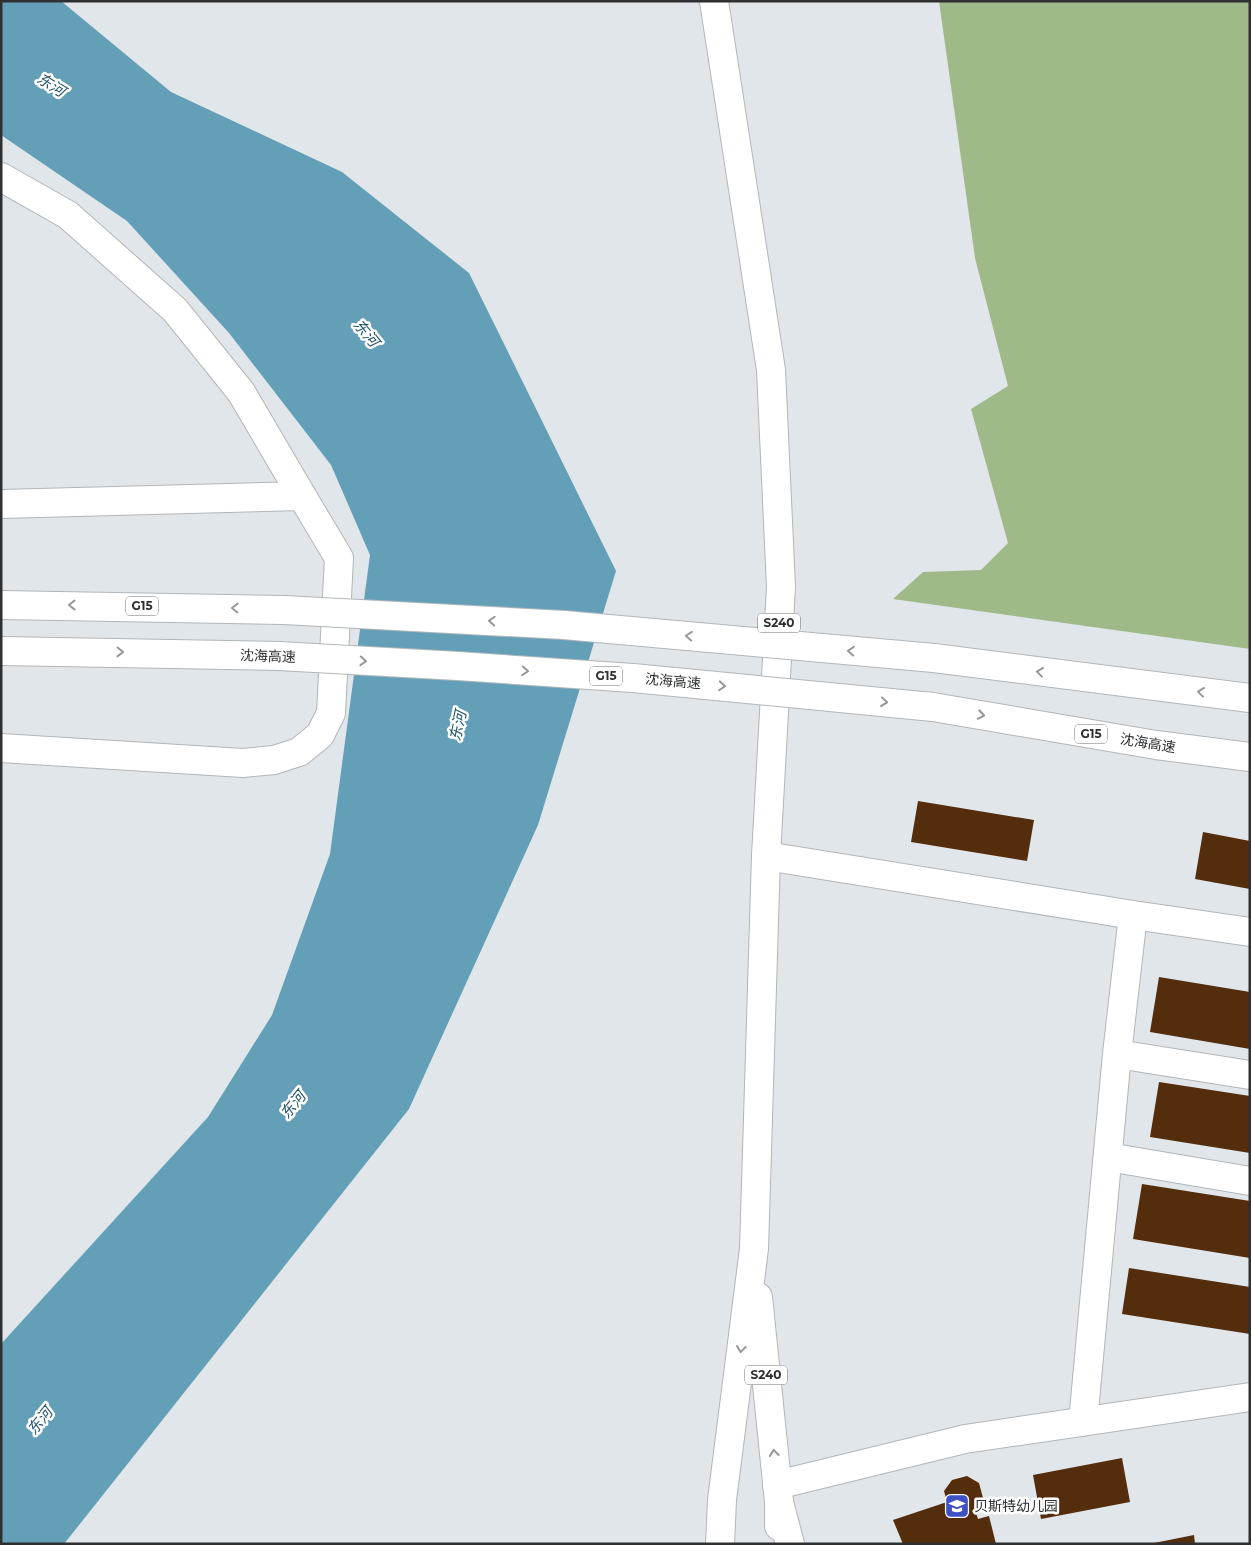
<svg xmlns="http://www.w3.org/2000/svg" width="1251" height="1545" font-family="Montserrat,'Noto Sans SC',sans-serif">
<rect width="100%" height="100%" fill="#e0e6ea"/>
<!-- forest -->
<path fill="#a0b988" d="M939 1H1250V649L893 599 923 572 981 570 1008 543 971 409 1008 386 975 258Z"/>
<!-- water -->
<path fill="#63a0b8" d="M1 1H61L171 92 342 172 469 273 616 571 538 825 409 1109 64 1544H1V1344L208 1117 272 1015 330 854 370 555 331 465 229 333 127 221 1 135Z"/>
<!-- building -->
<path fill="#542d0d" d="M918 801 1034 820 1027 861 911 842Z
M1203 832 1250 841V889L1195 879Z
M1159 977 1250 992V1049L1150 1032Z
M1159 1082 1250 1096V1153L1150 1137Z
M1142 1184 1250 1201V1258L1133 1239Z
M1129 1268 1250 1287V1334L1122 1314Z
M1122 1458 1130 1502 1041 1519 1033 1475Z
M967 1476 979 1483 983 1498 975 1510 978 1519 989 1516 996 1544H903L893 1520 947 1502 944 1491 952 1480Z
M1194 1535 1195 1544H1154V1543Z"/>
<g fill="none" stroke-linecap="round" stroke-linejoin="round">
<defs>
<path id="minor" d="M1 177 68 215 175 310 241 392 302 496 1 504
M1 748 243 763 274 760 299 752 320 735 331 713 339 558 302 496
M766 856 1133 915 1250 932
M1117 1054 1250 1075
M1108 1157 1250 1181
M1083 1422 1117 1054 1133 915
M777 1485 965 1439 1250 1397"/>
<path id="major" d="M714 1 771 370 781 587 766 856 754 1249 722 1500 720 1544
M758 1297 779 1502V1526"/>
<path id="highway" d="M1 605 284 610
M1 651 279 656
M934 658 1250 698
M933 707 1156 745 1250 757
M779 1502 790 1544"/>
</defs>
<!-- minor casing -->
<use href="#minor" stroke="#b1b6ba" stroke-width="30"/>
<!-- major casing -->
<use href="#major" stroke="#b1b6ba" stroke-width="30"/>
<!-- highway casing -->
<use href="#highway" stroke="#b1b6ba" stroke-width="30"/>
<!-- minor -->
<use href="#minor" stroke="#fff" stroke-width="28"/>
<!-- major -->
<use href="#major" stroke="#fff" stroke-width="28"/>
<!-- highway -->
<use href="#highway" stroke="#fff" stroke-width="28"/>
<defs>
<path id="highway-bridge" d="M284 610 564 625 934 658
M279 656 458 666 633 678 933 707"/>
</defs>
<!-- highway-bridge casing -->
<use href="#highway-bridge" stroke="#b1b6ba" stroke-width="30" stroke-linecap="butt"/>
<!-- highway-bridge -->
<use href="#highway-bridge" stroke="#fff" stroke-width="28"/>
</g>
<!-- one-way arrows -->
<defs><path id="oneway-chevron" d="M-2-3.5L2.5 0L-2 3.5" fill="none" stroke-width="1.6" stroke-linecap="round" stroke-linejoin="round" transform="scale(1.25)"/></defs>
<g stroke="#969898">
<use href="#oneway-chevron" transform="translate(72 605) rotate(-180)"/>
<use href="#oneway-chevron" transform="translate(235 608) rotate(-179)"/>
<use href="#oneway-chevron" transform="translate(492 621) rotate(-177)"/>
<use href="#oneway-chevron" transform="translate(689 636) rotate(-175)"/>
<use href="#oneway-chevron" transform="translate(851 651) rotate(-175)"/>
<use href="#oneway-chevron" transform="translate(120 652) rotate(1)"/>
<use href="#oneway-chevron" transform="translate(363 661) rotate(3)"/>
<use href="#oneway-chevron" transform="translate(525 671) rotate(4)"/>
<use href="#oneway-chevron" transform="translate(1040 672) rotate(-173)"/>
<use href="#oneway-chevron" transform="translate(722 686) rotate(5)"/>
<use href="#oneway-chevron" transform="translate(1201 692) rotate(-173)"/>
<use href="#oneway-chevron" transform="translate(884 702) rotate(6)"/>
<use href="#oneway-chevron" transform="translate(981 715) rotate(10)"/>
<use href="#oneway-chevron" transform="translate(741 1349) rotate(97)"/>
<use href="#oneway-chevron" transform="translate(774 1453) rotate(-96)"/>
</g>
<!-- icons -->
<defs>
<symbol id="school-square" viewBox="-11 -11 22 22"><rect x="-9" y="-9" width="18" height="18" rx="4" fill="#3f51c4" stroke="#fff"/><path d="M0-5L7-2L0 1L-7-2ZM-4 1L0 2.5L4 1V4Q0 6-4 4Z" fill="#fff"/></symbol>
</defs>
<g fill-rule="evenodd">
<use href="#school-square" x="943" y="1492" width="28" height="28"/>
</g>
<g text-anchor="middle" stroke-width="5" stroke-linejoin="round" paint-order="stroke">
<!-- shield labels -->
<g fill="#fff" stroke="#6d6e70" stroke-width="1">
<rect x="126" y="596.5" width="32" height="19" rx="4"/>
<rect x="758" y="613.5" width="42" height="19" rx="4"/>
<rect x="590" y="666.5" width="32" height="19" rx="4"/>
<rect x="1075" y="724.5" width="32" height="19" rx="4"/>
<rect x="745" y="1365.5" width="42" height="19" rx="4"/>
</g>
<g font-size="12" font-weight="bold" fill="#2e3032">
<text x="142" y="610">G15</text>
<text x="779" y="627">S240</text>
<text x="606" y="680">G15</text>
<text x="1091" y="738">G15</text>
<text x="766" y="1379">S240</text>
</g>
<!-- street labels -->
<g font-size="14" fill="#2e3032" stroke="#fff">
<text transform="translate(268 656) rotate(2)" y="5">沈海高速</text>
<text transform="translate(673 681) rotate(5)" y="5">沈海高速</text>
<text transform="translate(1148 743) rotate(9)" y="5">沈海高速</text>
</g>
<!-- poi labels -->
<g font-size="14" fill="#2e3032" stroke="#fff" text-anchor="start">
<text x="974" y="1511">贝斯特幼儿园</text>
</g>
<!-- water labels -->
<g font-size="15" font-style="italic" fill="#225466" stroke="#fff">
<text transform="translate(51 85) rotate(32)" y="5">东河</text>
<text transform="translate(366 333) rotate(50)" y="5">东河</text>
<text transform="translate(458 726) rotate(-78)" y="5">东河</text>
<text transform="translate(293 1105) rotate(-51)" y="5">东河</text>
<text transform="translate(40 1421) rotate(-51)" y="5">东河</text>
</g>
</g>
<!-- border -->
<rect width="1251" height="1545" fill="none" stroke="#2e3032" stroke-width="5"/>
</svg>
